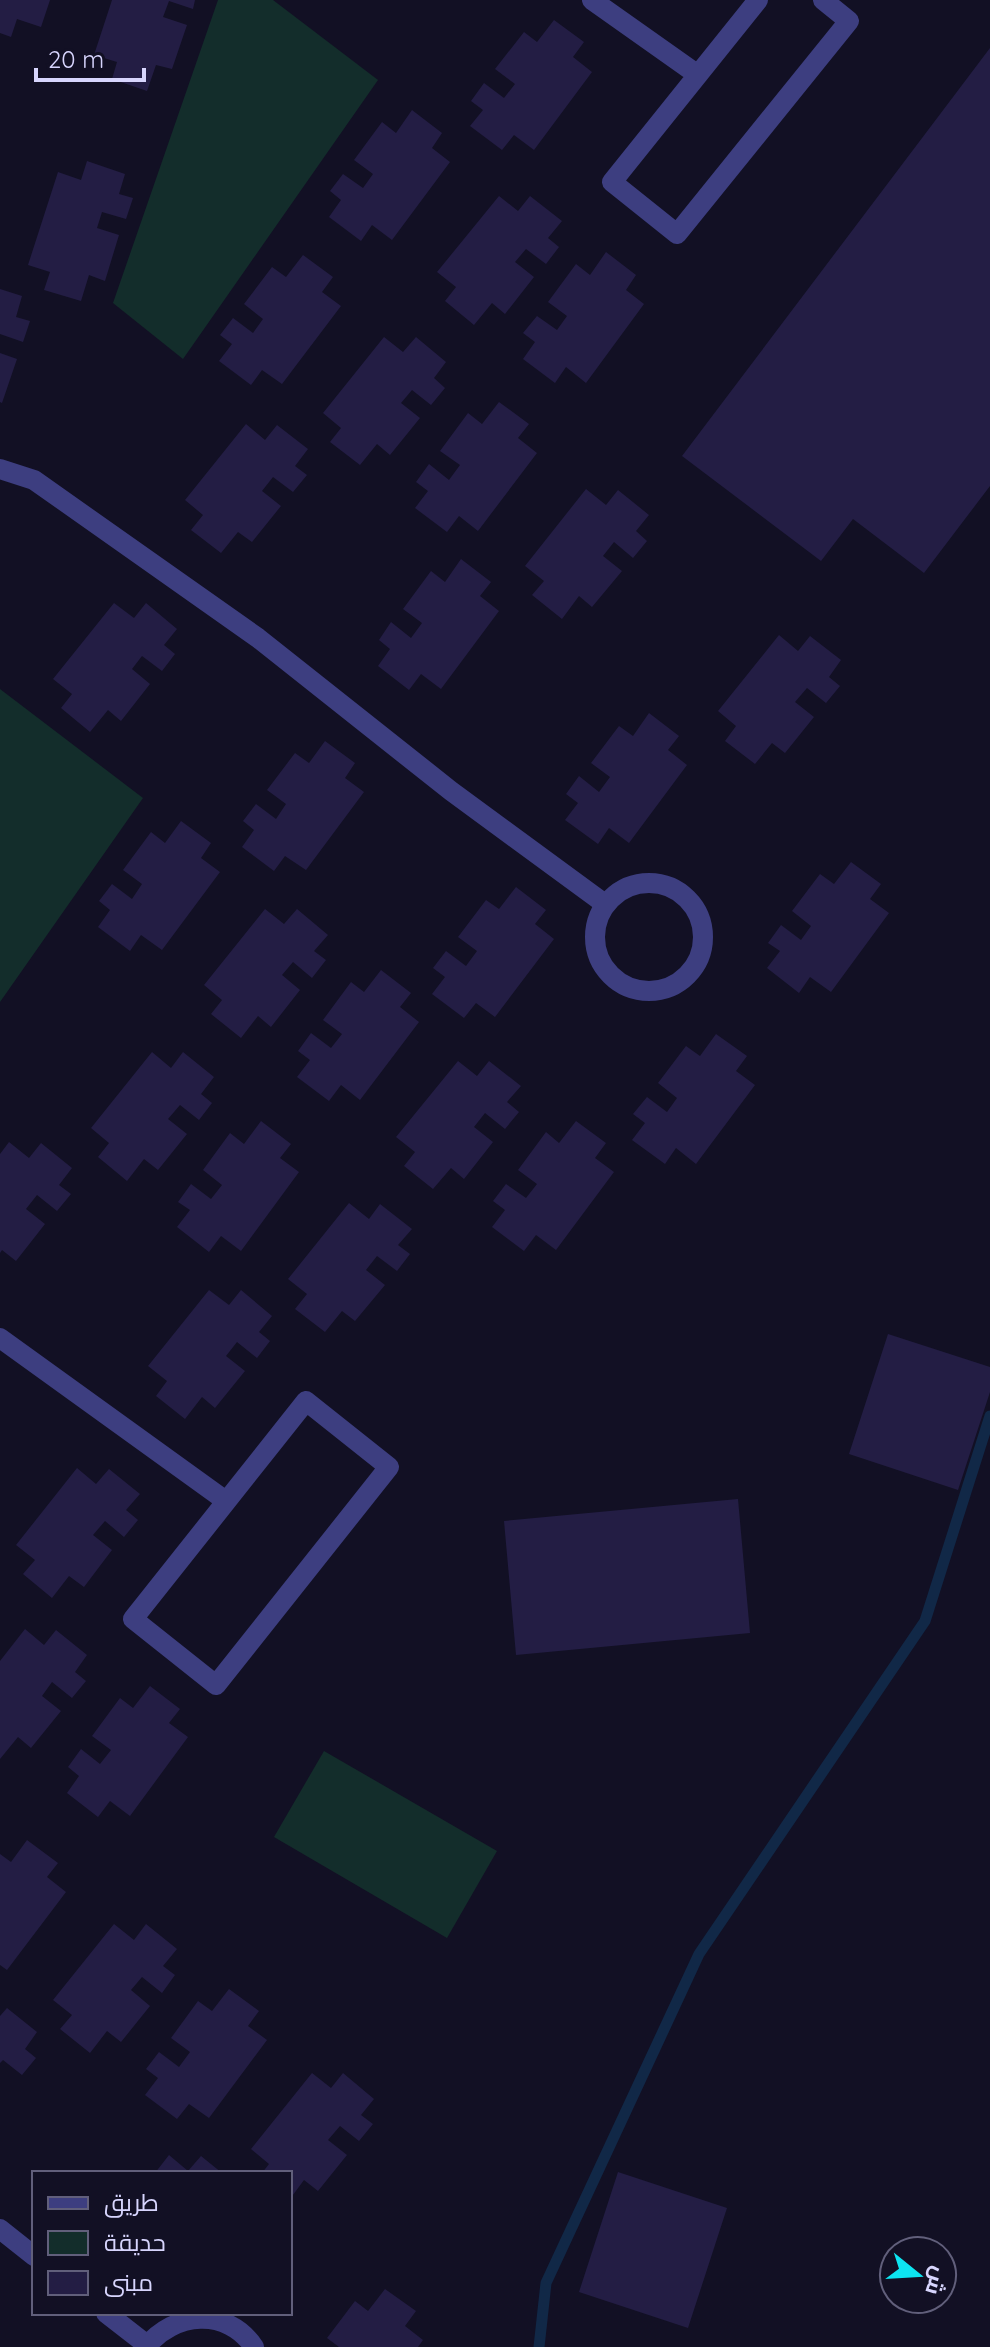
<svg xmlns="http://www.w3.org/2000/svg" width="990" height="2347" font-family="Quicksand,Cairo,sans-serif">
<rect width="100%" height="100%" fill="#121024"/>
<!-- green -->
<path fill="#132d2b" d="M218 0H273L378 80 183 359 113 303Z
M0 689 143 798 0 1002Z
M324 1751 497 1851 447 1938 274 1837Z"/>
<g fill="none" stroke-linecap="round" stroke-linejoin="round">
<!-- stream -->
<path stroke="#112847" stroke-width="11" d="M539 2347 546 2283 699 1954 925 1621 990 1416"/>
</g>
<!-- building -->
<path fill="#231d44" d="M0 0H50L41 27 17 19 11 37 0 33Z
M112 0H195L193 9 169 1 163 17 187 25 172 69 156 65 147 91 112 79 117 62 94 55Z
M554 20 584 42 573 57 592 72 534 150 514 135 502 150 470 126 483 110 471 101 484 83 504 98 515 84 495 69 524 32 537 42Z
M990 48V486L924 573 853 519 821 561 682 456Z
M412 110 442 133 432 148 450 162 392 240 372 225 361 241 329 217 341 200 330 191 343 174 363 188 373 174 354 160 382 122 396 133Z
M87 161 125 174 119 194 133 198 126 219 102 212 97 228 119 235 105 281 89 275 81 301 44 290 50 272 28 265 58 172 81 180Z
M499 196 518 211 530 196 562 221 548 238 559 247 546 264 526 249 515 262 534 277 505 314 492 303 474 325 445 301 456 287 437 272Z
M606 252 636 275 626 290 644 304 586 383 566 367 555 383 523 359 535 342 523 333 537 316 557 330 567 316 548 302 576 264 590 275Z
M303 255 333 277 322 292 341 306 282 384 262 370 251 385 219 361 232 344 220 335 233 318 253 333 263 319 244 304 272 267 286 277Z
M0 289 22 296 16 317 30 321 23 342 0 334Z
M384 337 403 352 416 337 446 362 434 378 445 388 431 405 412 390 401 403 420 418 390 455 377 444 360 465 330 442 341 428 323 413Z
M0 353 17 359 2 403 0 402Z
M499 402 529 424 518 438 537 453 478 531 459 516 447 532 415 508 428 491 416 482 429 464 449 480 460 465 440 451 468 413 482 424Z
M246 424 265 440 277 425 308 449 295 466 307 475 293 492 273 477 262 491 281 506 252 542 238 532 221 553 191 530 203 515 185 500Z
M586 489 606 505 618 490 649 515 636 531 647 541 633 558 614 542 603 556 622 571 592 607 579 596 562 619 532 595 544 581 525 566Z
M461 559 491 582 480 596 499 611 441 689 421 674 409 690 378 666 390 649 379 640 391 622 411 638 422 623 403 609 431 571 445 582Z
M114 603 134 618 146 603 177 629 164 645 175 654 162 671 142 656 132 669 150 684 121 721 108 710 90 732 61 708 72 694 53 679Z
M779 635 798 651 810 636 841 660 829 677 840 686 826 703 807 688 795 702 814 717 785 753 772 743 755 764 725 741 736 726 718 711Z
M649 713 679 736 668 750 687 765 629 843 609 828 598 844 565 820 578 803 566 794 579 776 599 792 610 777 591 763 619 726 633 736Z
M325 741 355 763 345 778 364 792 306 870 285 856 274 871 242 847 254 830 243 821 256 804 276 819 286 804 267 790 295 753 309 763Z
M181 821 211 843 201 858 220 872 162 950 141 935 130 951 98 927 110 910 99 901 112 884 132 899 142 884 123 870 151 832 165 843Z
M851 862 881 884 870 899 889 913 831 992 810 977 799 993 767 968 780 951 768 943 781 925 801 940 811 926 792 911 820 874 834 884Z
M516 887 546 910 535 924 554 939 495 1017 476 1003 464 1018 432 994 445 977 433 968 446 951 466 966 477 951 458 937 486 900 499 909Z
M265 909 284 924 297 909 328 935 314 951 326 960 312 978 293 962 282 975 300 990 271 1027 258 1016 241 1038 211 1014 222 1000 204 985Z
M381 970 411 993 400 1007 419 1022 360 1100 341 1085 329 1101 297 1077 310 1060 298 1051 311 1033 331 1048 342 1034 323 1020 351 982 364 992Z
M716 1034 747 1056 736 1071 755 1085 696 1164 676 1148 665 1164 632 1140 645 1123 633 1114 647 1097 667 1112 677 1098 658 1083 686 1046 700 1056Z
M152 1052 171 1068 183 1052 214 1077 201 1094 212 1103 199 1120 180 1105 168 1119 187 1134 158 1170 144 1159 127 1181 98 1157 109 1143 91 1128Z
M458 1061 477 1076 489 1061 521 1086 507 1102 519 1112 505 1129 485 1113 474 1127 493 1142 464 1179 451 1168 433 1189 404 1166 415 1152 396 1137Z
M261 1121 291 1144 280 1158 299 1172 241 1251 221 1236 209 1252 177 1227 190 1210 178 1202 191 1184 211 1199 222 1185 203 1170 230 1133 244 1144Z
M576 1121 606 1143 595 1158 614 1172 556 1250 536 1235 524 1251 492 1227 505 1210 493 1201 506 1184 526 1198 537 1184 518 1170 546 1132 559 1143Z
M9 1142 29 1158 41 1143 72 1168 59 1185 71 1194 57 1211 37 1195 26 1209 45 1224 16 1261 2 1250 0 1253V1154Z
M349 1203 369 1219 380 1204 412 1229 398 1245 410 1254 397 1271 377 1256 366 1270 385 1285 355 1321 342 1311 325 1332 295 1309 307 1294 288 1279Z
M209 1290 229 1305 241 1290 272 1316 259 1332 270 1341 257 1358 237 1342 226 1356 245 1371 215 1408 202 1397 185 1419 156 1396 167 1381 148 1366Z
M888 1334 990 1367V1392L958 1490 849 1454Z
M77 1468 96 1484 109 1469 140 1494 126 1510 138 1520 124 1537 105 1521 93 1535 112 1550 84 1587 69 1576 52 1598 23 1574 35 1560 16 1545Z
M738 1499 750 1633 516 1655 504 1521Z
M25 1629 44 1645 56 1630 87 1655 75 1672 86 1681 72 1698 52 1682 42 1696 61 1711 31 1748 18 1737 0 1759V1661Z
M150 1686 180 1709 169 1723 188 1737 130 1816 110 1801 98 1817 67 1793 79 1776 68 1767 81 1749 100 1764 111 1750 92 1736 120 1698 133 1708Z
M27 1840 58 1863 47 1877 66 1892 7 1970 0 1965V1854L11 1862Z
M114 1924 134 1940 146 1924 177 1949 163 1966 175 1975 162 1993 142 1977 131 1990 150 2006 121 2042 107 2031 90 2053 60 2029 72 2015 53 2000Z
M229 1989 259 2011 248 2026 267 2040 209 2118 189 2104 177 2119 145 2095 158 2078 146 2069 159 2052 179 2067 190 2052 171 2038 198 2001 212 2011Z
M7 2008 37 2032 25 2049 36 2058 22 2075 3 2060 0 2063V2016Z
M312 2073 331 2088 343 2073 374 2099 361 2115 373 2124 359 2141 340 2126 328 2140 347 2155 318 2191 304 2180 290 2199V2173H262L269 2164 251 2149Z
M169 2155 188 2171 201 2156 222 2173H155Z
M618 2172 727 2208 688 2328 579 2292Z
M385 2289 416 2311 405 2326 423 2340 418 2347H339L327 2338 355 2301 368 2311Z"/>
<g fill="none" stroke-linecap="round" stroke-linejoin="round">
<!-- minor -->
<path stroke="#3d3e80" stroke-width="20" d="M592 0 698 75
M758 0 612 182 677 234 849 21 823 0
M0 469 34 480 258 638 451 791 605 904
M595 937a54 54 0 1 1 108 0a54 54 0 1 1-108 0Z
M0 1338 226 1501
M306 1401 389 1467 216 1685 133 1619Z
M0 2229 34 2256
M106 2313 147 2345
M146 2347C174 2312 227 2307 254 2347"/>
</g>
<!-- legend -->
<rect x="32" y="2171" width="260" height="144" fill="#121024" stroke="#615f7b" stroke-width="2"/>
<rect x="48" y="2197" width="40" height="12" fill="#3d3e80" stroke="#615f7b" stroke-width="2"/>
<text x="104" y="2211" font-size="24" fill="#d7d5fd">طريق</text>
<rect x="48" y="2231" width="40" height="24" fill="#132d2b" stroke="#615f7b" stroke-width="2"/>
<text x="104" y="2251" font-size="24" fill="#d7d5fd">حديقة</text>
<rect x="48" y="2271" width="40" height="24" fill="#231d44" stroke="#615f7b" stroke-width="2"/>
<text x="104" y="2291" font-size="24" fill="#d7d5fd">مبنى</text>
<!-- north arrow -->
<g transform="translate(918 2275) rotate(108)"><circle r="38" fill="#121024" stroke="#615f7b" stroke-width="2"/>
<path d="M0-6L14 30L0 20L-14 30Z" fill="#0de5f1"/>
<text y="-12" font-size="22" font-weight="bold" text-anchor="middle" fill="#d7d5fd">ش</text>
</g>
<!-- scale -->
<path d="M36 68v12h108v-12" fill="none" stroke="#d7d5fd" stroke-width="4"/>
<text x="48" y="68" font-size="24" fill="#d7d5fd" stroke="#121024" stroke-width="6" paint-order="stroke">20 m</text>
</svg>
